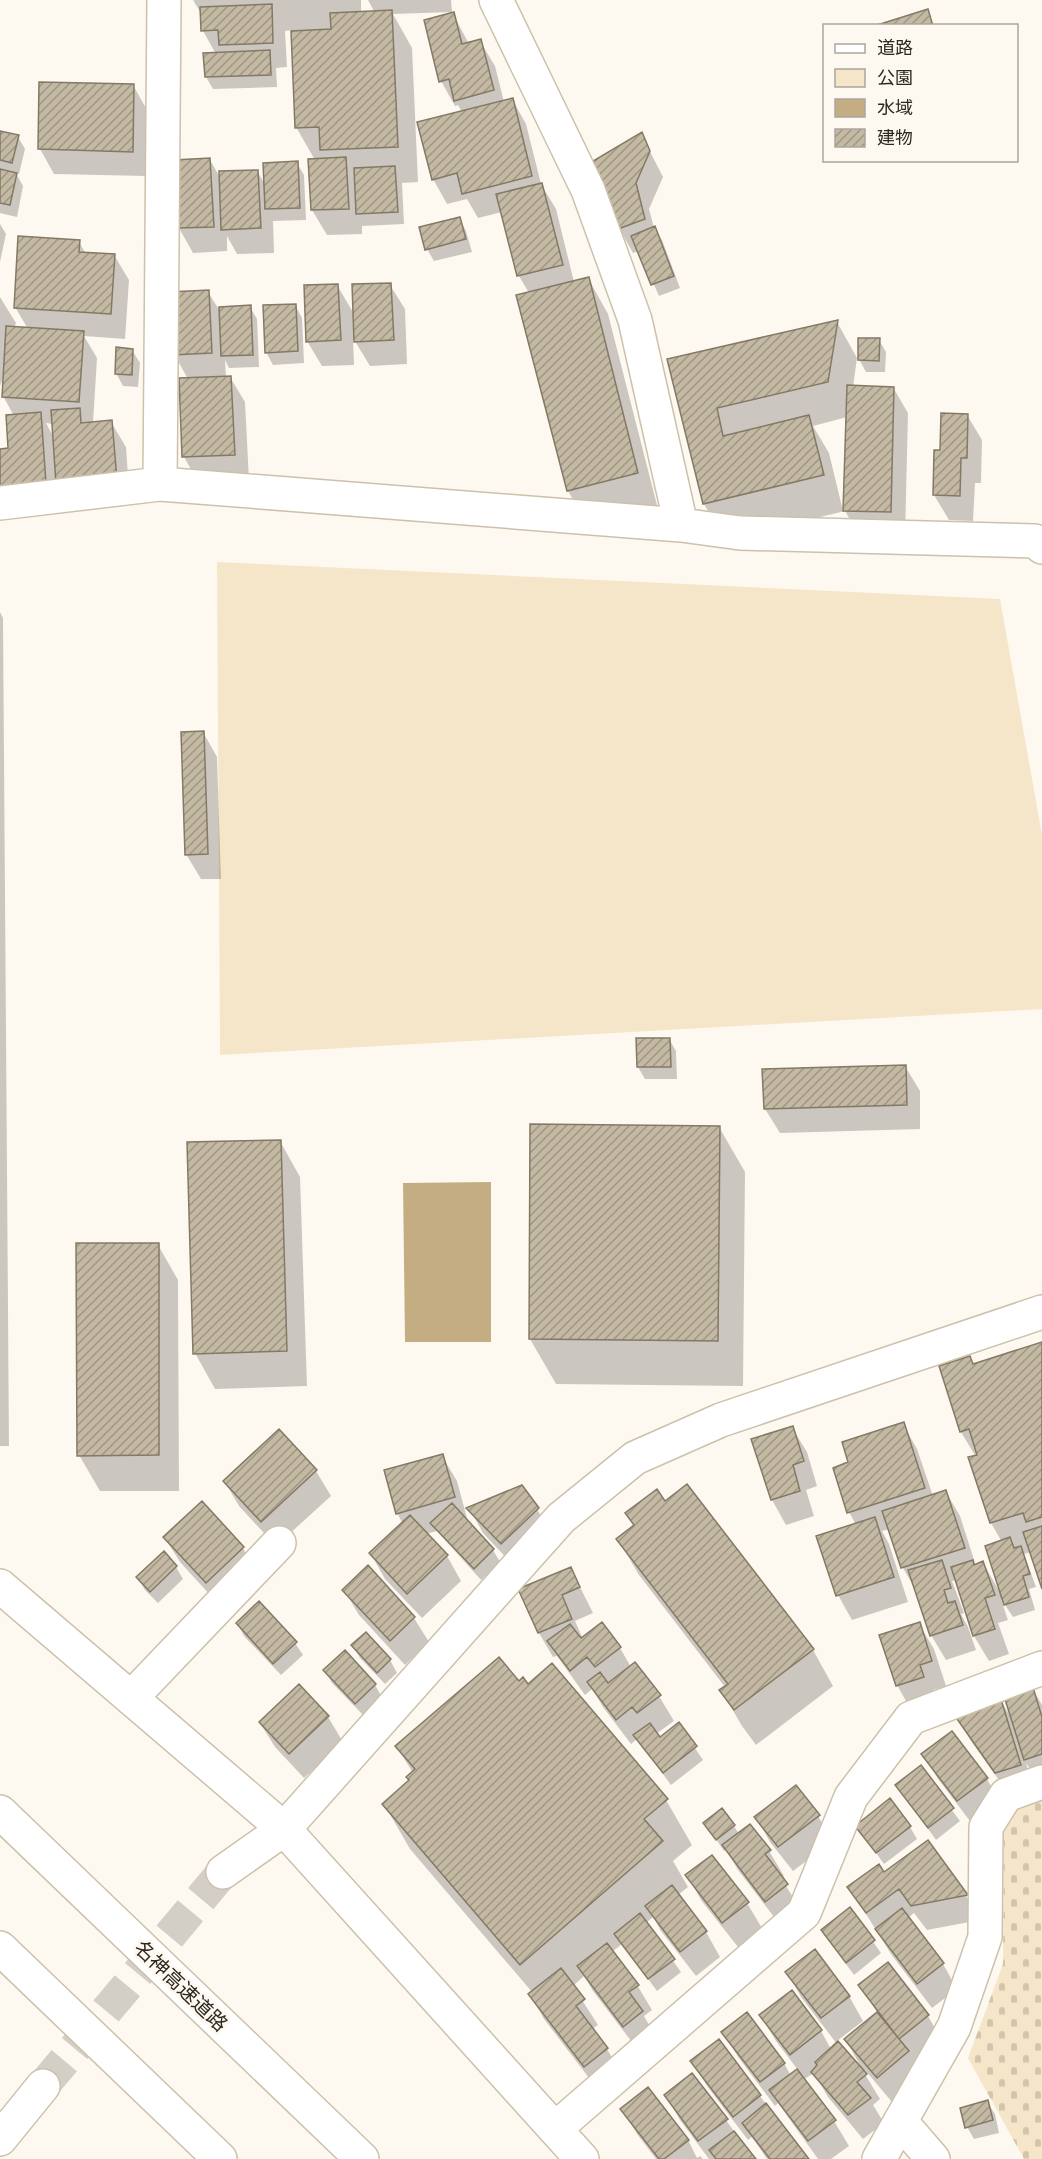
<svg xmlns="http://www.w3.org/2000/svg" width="1042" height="2159" font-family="Cabin,'Noto Sans JP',sans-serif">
<defs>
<pattern id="cemetery-stones" width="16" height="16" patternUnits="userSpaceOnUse" patternTransform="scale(1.5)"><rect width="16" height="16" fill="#f6e6c9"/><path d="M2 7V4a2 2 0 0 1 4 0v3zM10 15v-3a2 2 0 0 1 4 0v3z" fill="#d3c5ac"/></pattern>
<pattern id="building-hatch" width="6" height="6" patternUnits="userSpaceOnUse" patternTransform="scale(1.5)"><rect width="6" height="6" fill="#c4b9a3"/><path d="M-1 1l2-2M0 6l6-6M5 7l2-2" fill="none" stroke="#a09684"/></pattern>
</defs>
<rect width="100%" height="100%" fill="#fef9f0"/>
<!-- green -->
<path fill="#f6e6c9" d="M217 562 1000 599 1042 835V1009L220 1055Z"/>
<!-- cemetery -->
<path fill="url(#cemetery-stones)" d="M1042 1795V2159H1024L968 2058 1003 1964 1004 1809Z"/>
<!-- water -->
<path fill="#c4ad82" d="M491 1182V1342H405L403 1183Z"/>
<!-- shadow -->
<path fill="#0003" fill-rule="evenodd" d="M193 0H361V13H375L368 0H451L452 12 393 14 412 48 418 182 402 183 404 224 362 226V234L327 235 312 210 310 160H315L296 127 292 30 285 31 287 67 276 68 277 87 213 89 206 77 216 54 203 31 202 15Z
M453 14 469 44 480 41 495 66 504 102 512 99 526 124 541 184 556 209 574 282 588 278 608 314 658 509 589 527 568 491 518 296 529 293 519 276 502 212 478 218 467 199 447 204 433 179 462 112 458 105 455 106 441 81Z
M133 85 147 110 146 176 54 174 40 149Z
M0 133 18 137 25 149 19 174 16 173 23 186 17 217 0 213Z
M641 134 663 177 649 209 654 228 662 240 680 288 659 296 639 251 633 253 619 228Z
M210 160 221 179 257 171 266 186 297 163 304 175 306 220 273 221 274 253 237 254 227 236V251L193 253 179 228 176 161Z
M459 218 466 231 472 252 434 261 427 249Z
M0 224 6 234 0 262Z
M79 242 86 254 114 255 129 280 125 339 84 336 97 358 93 423 111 422 126 447 130 505 0 511V450H10L14 416 3 396 4 379 3 378 0 386V297L16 323 14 328 28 329 15 307ZM46 423 53 424 54 438Z
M337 285 354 314 390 285 405 309 407 364 370 366 353 338 354 365 322 366 307 341Z
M208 292 218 308 250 307 257 319 259 367 229 368 225 360 226 377H230L245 402 249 480 198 482 184 457 188 379 174 354Z
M295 305 302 318 304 363 273 365 266 352Z
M837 322 857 358 853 387 894 389 908 413 905 537 859 535 845 511 725 540 704 504 669 360ZM847 417 843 511 829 453 813 426Z
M879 340 886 352 885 372H866L859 359Z
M132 350 140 363 138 387 123 386 116 373Z
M967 415 982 440 981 483H975L973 521 949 520 934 495 941 451Z
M0 612 3 618 9 1446H0Z
M203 732 217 757 221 879H201L186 854Z
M669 1039 676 1051 677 1079H645L638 1067Z
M905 1066 920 1091V1129L780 1133 765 1109Z
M719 1127 745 1172 743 1386 556 1384 530 1339Z
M280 1141 300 1177 307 1386 215 1389 195 1353Z
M158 1245 178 1280 179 1491H100L79 1455Z
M1042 1343V1584L1031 1552 1024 1554 1036 1587 1029 1589 1035 1610 1013 1617 1001 1599 1008 1620 998 1623 1009 1654 989 1661 974 1636 957 1580 952 1581 964 1613 961 1614 968 1627 976 1650 946 1660 931 1635 917 1592 903 1568 890 1529 882 1531 889 1544 908 1602 852 1620 838 1595 856 1525 849 1512 850 1463 903 1424 917 1449 933 1496 946 1492 960 1516 976 1566 983 1563 1001 1594 1002 1542 991 1523 970 1458 976 1457 961 1432 941 1367 973 1366Z
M792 1428 807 1452 817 1486 806 1490 814 1516 786 1525 772 1500 753 1440Z
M442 1456 457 1481 468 1522 493 1550 500 1562 481 1580 437 1531 426 1534 447 1556 461 1581 422 1618 385 1579 371 1554 403 1524 397 1513Z
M316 1471 331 1496 276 1546 239 1506 225 1482Z
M665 1503 813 1650 833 1686 756 1745 742 1726 721 1690 725 1687 639 1575 618 1539 635 1526 627 1513Z
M469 1508 537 1509 552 1534 516 1568 483 1533Z
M165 1538 243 1548 257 1573 221 1607 180 1562Z
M176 1567 183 1579 158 1603 145 1590 138 1578Z
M571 1569 593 1613 575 1621 583 1639 602 1624 620 1648 631 1667 659 1696 674 1721 656 1734 660 1739 679 1724 703 1760 671 1785 637 1739 631 1744 603 1707 592 1689 585 1695 557 1656 553 1657 539 1633 520 1590Z
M344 1590 414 1618 429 1642 405 1665 359 1615Z
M237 1623 295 1643 303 1655 281 1675 244 1636Z
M919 1624 934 1649 946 1686 933 1690 937 1702 911 1710 897 1685Z
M365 1634 390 1660 397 1673 385 1684 360 1658 353 1646Z
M325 1670 375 1685 382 1697 363 1715 332 1683Z
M518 1683 528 1686 666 1800 692 1845 673 1861 688 1887 678 1895 706 1932 720 1957 696 1976 661 1931 653 1917 646 1923 681 1972 657 1991 622 1944 612 1952 637 1985 652 2010 644 2016 656 2037 638 2050 593 1991 584 1976 573 1986 598 2025 592 2029 607 2049 621 2073 599 2091 544 2019 530 1994 532 1992 410 1849 384 1804 411 1781 413 1773 397 1747Z
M299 1686 328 1717 343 1742 304 1778 275 1747 260 1723Z
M1031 1686 1042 1705V1784H1040L1026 1763 1034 1790 1011 1797 971 1741 957 1716 999 1698 1012 1719Z
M952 1733 987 1779 1001 1804 973 1825 938 1779 923 1754Z
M920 1767 960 1821 936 1840 897 1785Z
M818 1816 833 1841 793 1871 770 1842 756 1817Z
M705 1823 734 1826 739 1834 769 1851 784 1876 781 1878 801 1910 781 1926 738 1870 726 1850 724 1851Z
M857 1826 910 1827 917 1839 884 1864Z
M927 1842 966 1896 980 1920 927 1930 914 1913 908 1918 943 1964 957 1989 932 2008 891 1954 849 1887 884 1874Z
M687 1875 747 1903 762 1928 738 1947 701 1900Z
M850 1909 881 1953 854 1975 822 1931Z
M888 1964 928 2016 942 2041 914 2063 922 2077 892 2102 865 2070 863 2071 880 2099 873 2105 884 2123 863 2139 828 2097 814 2073 803 2080 834 2121 849 2146 831 2159H818L778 2103 775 2106 738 2057 723 2032 784 2063 791 2076 798 2070 776 2041 761 2016 791 1992 821 2031 831 2049 837 2044 801 1997 787 1972 849 1996 863 2021 837 2041 861 2070 862 2069 846 2040 878 2014 860 1985Z
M692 2062 760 2096 808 2159H767L752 2137 748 2140 707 2086Z
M666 2095 726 2120 754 2159H709L680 2120Z
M987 2102 995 2114 999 2133 974 2139 967 2127Z
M622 2109 688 2140 697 2158 700 2156 703 2159H656L637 2134Z"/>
<!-- building -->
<path fill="url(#building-hatch)" stroke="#847965" stroke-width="1.5" d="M272 4 273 43 219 45 218 30 201 31 200 7Z
M928 9 933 26H874Z
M392 10 398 147 320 150 319 127 295 128 291 31 331 29 330 13Z
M454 12 462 44 481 39 494 90 454 101 449 79 439 82 424 20Z
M270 50 271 75 205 77 203 53Z
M39 82 134 84 133 152 38 149Z
M513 98 532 176 462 194 457 173 432 180 417 122Z
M0 131 19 135 12 163 0 160Z
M642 132 650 151 636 183 645 219 618 229 593 161Z
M346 157 349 209 311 210 308 159Z
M210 158 214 227 177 228 174 160Z
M298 161 300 208 265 209 263 163Z
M395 166 398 212 356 214 354 168Z
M0 169 17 173 10 205 0 203Z
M258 170 261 228 221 230 219 171Z
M542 183 563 265 517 276 496 194Z
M460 217 466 239 425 250 419 227Z
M655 226 674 276 651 285 631 236Z
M18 236 80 240 79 252 115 254 111 314 14 308Z
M589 277 638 473 567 491 516 295Z
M391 283 394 340 354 342 352 284Z
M338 284 341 340 306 342 304 285Z
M209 290 212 353 172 355 169 292Z
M296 304 298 351 265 353 263 305Z
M251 305 253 355 221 356 219 307Z
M838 320 828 382 717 408 723 436 809 415 824 475 703 504 667 359Z
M6 326 84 331 79 402 2 397Z
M858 338H880L879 361 858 360Z
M116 347 133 349 132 375 115 374Z
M231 376 235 455 182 457 179 378Z
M847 385 894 387 891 512 843 511Z
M80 408 81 423 112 420 117 480 56 484 51 410Z
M41 412 46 483 0 486V449L8 448 6 415Z
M941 413 968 414 967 458H961L960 496 933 495 934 450H940Z
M204 731 208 854 185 855 181 732Z
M636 1038H670L671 1067H637Z
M906 1065 907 1105 764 1109 762 1069Z
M530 1124 720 1126 718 1341 529 1339Z
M281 1140 287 1351 193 1354 187 1142Z
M76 1243H159V1455L77 1456Z
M1042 1342V1517L1026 1522 1023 1513 990 1523 968 1457 977 1455 969 1429 960 1432 939 1366 970 1356 973 1364Z
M904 1422 925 1488 847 1513 833 1468 848 1462 842 1442Z
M793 1426 804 1461 793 1465 800 1491 771 1500 751 1439Z
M279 1429 317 1470 261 1522 223 1481Z
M443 1454 455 1497 396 1514 384 1470Z
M687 1484 814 1649 734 1710 719 1690 728 1684 616 1539 634 1525 625 1513 657 1489 665 1501Z
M522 1485 539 1508 501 1544 466 1508Z
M946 1490 965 1548 901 1568 882 1511Z
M202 1501 244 1547 206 1583 163 1537Z
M452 1503 494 1549 474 1569 430 1523Z
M410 1515 448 1555 407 1594 369 1553Z
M875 1517 894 1577 836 1596 816 1536Z
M1042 1526V1589L1023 1532Z
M1010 1537 1014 1548 1021 1546 1030 1574 1023 1576 1029 1597 1004 1605 985 1546Z
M164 1551 177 1566 150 1592 136 1577Z
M942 1560 951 1588 944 1590 948 1603 955 1601 963 1625 930 1636 908 1570Z
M973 1560 974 1565 983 1561 995 1595 985 1598 995 1629 973 1636 951 1567Z
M368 1565 415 1617 390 1641 342 1590Z
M571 1567 580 1587 562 1595 572 1619 538 1633 518 1589Z
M259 1601 297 1642 273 1664 236 1623Z
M602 1622 621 1647 595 1667 587 1657 570 1671 547 1641 570 1624 581 1638Z
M920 1622 932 1661 920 1665 924 1677 896 1686 879 1635Z
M366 1632 391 1659 377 1673 351 1645Z
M345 1650 376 1684 355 1704 323 1670Z
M499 1657 519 1681 523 1677 528 1684 552 1663 668 1799 644 1819 663 1841 520 1965 382 1804 409 1780 406 1777 415 1769 395 1746Z
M635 1662 661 1695 637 1713 632 1707 616 1720 587 1682 600 1672 608 1683Z
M299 1684 329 1716 289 1754 259 1722Z
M1032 1684 1042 1717V1754L1024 1760 1003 1693Z
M1000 1696 1021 1765 995 1773 955 1716Z
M679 1722 697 1746 663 1773 633 1735 650 1723 660 1737Z
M952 1731 988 1778 957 1801 921 1754Z
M921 1765 954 1808 928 1828 895 1785Z
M796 1785 820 1815 778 1847 754 1817Z
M890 1798 911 1826 876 1853 855 1826Z
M722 1808 735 1825 716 1840 703 1823Z
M750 1824 771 1850 765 1854 788 1884 765 1902 722 1845Z
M928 1840 968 1895 911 1906 899 1889 866 1913 847 1887 879 1864 884 1872Z
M712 1855 749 1902 722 1923 685 1875Z
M672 1885 707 1931 680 1952 645 1906Z
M850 1907 875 1940 846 1963 821 1930Z
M902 1908 944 1963 917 1984 875 1929Z
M640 1913 675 1959 648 1979 614 1934Z
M607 1943 639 1985 629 1992 643 2011 623 2027 577 1966Z
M815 1949 850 1996 821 2018 785 1972Z
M888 1962 929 2015 899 2039 858 1985Z
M561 1968 585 1999 576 2006 608 2048 584 2067 528 1994Z
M792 1990 822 2030 790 2055 759 2015Z
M747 2012 785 2063 760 2082 721 2032Z
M877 2012 909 2051 877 2078 844 2039Z
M719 2039 761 2095 733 2117 690 2061Z
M838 2041 867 2074 857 2082 871 2098 848 2115 811 2072 817 2065 815 2062Z
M797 2069 836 2120 808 2141 769 2090Z
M692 2073 728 2119 698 2141 664 2095Z
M648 2087 689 2140 664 2159H659L620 2109Z
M988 2100 993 2120 965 2128 960 2108Z
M766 2103 809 2159H770L742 2123Z
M734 2131 756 2159H716L709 2150Z"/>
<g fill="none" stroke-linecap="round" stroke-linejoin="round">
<!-- street-tunnel -->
<path stroke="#d4cfc6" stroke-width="33" stroke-dasharray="33 16" stroke-linecap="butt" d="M43 2086 223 1872"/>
<defs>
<path id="street" d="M496 0 588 190 635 320 681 525
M160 484 164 0
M0 503 160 484 681 525 740 533 1035 541 1042 547
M131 1698 279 1543
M223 1872 284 1829 561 1518 635 1458 721 1420 1042 1312
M901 2122 933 2159
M555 2129 804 1913 851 1797 911 1718 1042 1668
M0 2139 43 2086
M879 2159 954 2027 985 1937 986 1827 1006 1795 1042 1782"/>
<path id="secondary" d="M0 1586 284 1829 582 2159"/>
<path id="highway" d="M0 1812 362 2159
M0 1948 220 2159"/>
</defs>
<!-- street casing -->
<use href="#street" stroke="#ccc1ab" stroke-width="36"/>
<!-- secondary casing -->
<use href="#secondary" stroke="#ccc1ab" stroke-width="36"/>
<!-- highway casing -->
<use href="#highway" stroke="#ccc1ab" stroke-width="36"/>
<!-- street -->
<use href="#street" stroke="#fff" stroke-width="33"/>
<!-- secondary -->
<use href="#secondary" stroke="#fff" stroke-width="33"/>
<!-- highway -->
<use href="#highway" stroke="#fff" stroke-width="33"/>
</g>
<g text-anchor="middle" stroke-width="6" stroke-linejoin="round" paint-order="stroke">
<!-- street labels -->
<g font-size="20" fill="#2d2820" stroke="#fef9f0">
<text transform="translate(181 1986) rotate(44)" y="7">名神高速道路</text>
</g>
</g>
<!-- legend -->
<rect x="823" y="24" width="195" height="138" fill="#fef9f0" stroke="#aaa59d" stroke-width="1.5"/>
<rect x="835" y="44" width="30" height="9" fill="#ffffff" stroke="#aaa59d" stroke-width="1.5"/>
<text x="877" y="54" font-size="18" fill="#2d2820">道路</text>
<rect x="835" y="69" width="30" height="18" fill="#f6e6c9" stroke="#aaa59d" stroke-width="1.5"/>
<text x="877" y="84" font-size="18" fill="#2d2820">公園</text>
<rect x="835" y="99" width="30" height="18" fill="#c4ad82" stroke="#aaa59d" stroke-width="1.5"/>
<text x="877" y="114" font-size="18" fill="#2d2820">水域</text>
<rect x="835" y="129" width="30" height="18" fill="url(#building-hatch)" stroke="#aaa59d" stroke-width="1.5"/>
<text x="877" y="144" font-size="18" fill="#2d2820">建物</text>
</svg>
